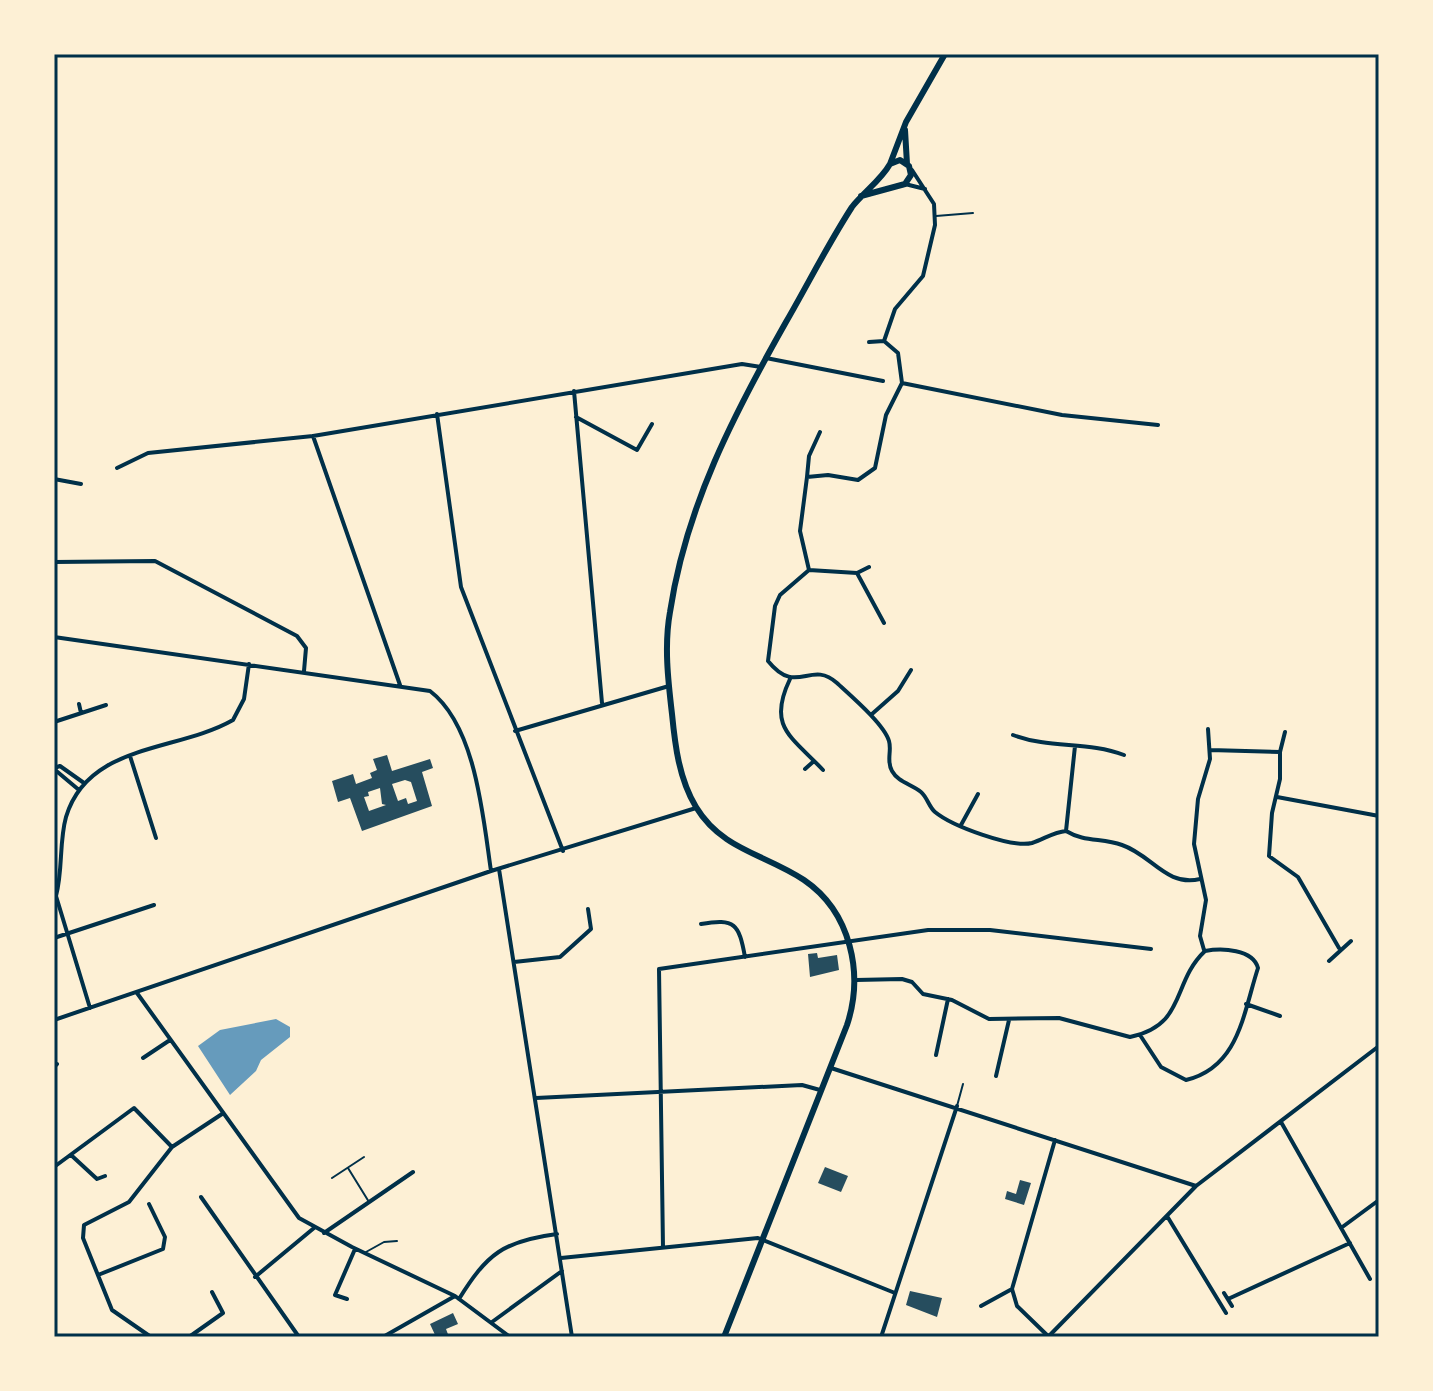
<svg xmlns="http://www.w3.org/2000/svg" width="1433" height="1391" font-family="Poppins,sans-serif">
<rect width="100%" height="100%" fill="#fdf0d5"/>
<!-- water -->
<path fill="#669bbc" d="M276 1019 290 1027V1037L261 1060 256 1071 230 1095 198 1046 220 1030Z"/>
<!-- building -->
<path fill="#264d5e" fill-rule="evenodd" d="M387 755 392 771 430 759 433 768 422 772 432 806 362 831 350 798 338 802 332 781 353 774 356 784 372 778 370 773 377 770 373 759ZM405 780 411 782 417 801 408 804 406 798 398 801 392 784ZM380 788 382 804 386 805 369 811 364 797 369 796 368 792Z
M817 953 818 958 837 955 839 970 810 977 808 954Z
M825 1167 848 1176 841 1192 818 1183Z
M1020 1180 1031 1183 1024 1205 1005 1199 1007 1191 1016 1194Z
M910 1291 942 1298 937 1317 906 1305Z
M453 1313 458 1324 446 1329 449 1337H436L430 1324Z"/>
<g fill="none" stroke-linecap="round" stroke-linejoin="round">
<!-- service -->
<path stroke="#003049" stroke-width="2" d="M936 216 973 213
M957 1106 963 1084
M348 1168 369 1202
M332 1178 364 1157
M366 1252 384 1242 397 1241"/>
<!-- minor -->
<path stroke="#003049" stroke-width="4" d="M912 170 934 204 935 225 923 276 895 309 884 341 898 353 902 383 886 415 875 468 858 480 828 475 807 477 800 531 809 570 780 595 775 606 768 661C797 697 810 659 837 683 851 696 884 724 889 741 892 751 886 761 892 771 898 782 911 784 921 792 927 797 929 807 935 812 952 826 1011 848 1032 843 1044 839 1054 832 1066 831 1084 842 1102 838 1122 845 1152 855 1166 887 1200 879
M905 184 925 189
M869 342 884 341
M766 358 883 381
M902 383 1062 415 1158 425
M574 391 602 703
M437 414 461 587 563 851
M576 417 637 450 652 424
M313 436 400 685
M117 468 148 453 313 436 742 364 761 367
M807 477 809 456 820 432
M54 479 81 484
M54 562 155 561 297 636 306 648 304 671
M809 570 857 573 884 623
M857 573 869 567
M54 637 430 691C476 726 483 817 491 871
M790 679C767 727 791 736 823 770
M79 704 81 713
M872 714 898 691 911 670
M54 722 106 705
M515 731 669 686
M1013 735C1050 749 1088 741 1124 755
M1210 750 1280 752 1285 732
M1280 752V779L1272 813 1269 856 1298 877 1339 948
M130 756 156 838
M54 768 60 766 84 783
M54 769 79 790
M805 769 814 761
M1277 797 1379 816
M961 825 978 794
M1066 831 1075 746
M499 869 572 1337
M56 896C63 870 59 842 66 817 88 743 177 752 233 720L244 699 249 664
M56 896 90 1008
M701 924C735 918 739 924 745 957
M54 938 154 905
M1204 950 1200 936 1206 900 1194 844 1198 799 1210 759 1208 729
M1329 961 1351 941
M514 962 560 957 591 929 588 909
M856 980 902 979 912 982 923 994 952 1000 989 1019 1059 1018 1130 1037C1187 1025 1171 983 1205 951 1222 948 1253 949 1258 968 1243 1014 1239 1067 1186 1080L1161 1067 1140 1035
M137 993 299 1218 352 1247 455 1296 510 1337
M1246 1004 1280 1016
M54 1020 491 871 696 808
M936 1055 948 999
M143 1058 170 1040
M54 1067 57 1064
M831 1068 1196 1186
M996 1076 1009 1020
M536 1098 802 1085 820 1090
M1281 1122 1370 1279
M71 1155 97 1179 105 1176
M54 1167 134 1108 172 1147
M201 1197 299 1337
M1167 1216 1226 1313
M1341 1228 1379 1200
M324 1233 413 1172
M663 1247 659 969 928 930H990L1151 949
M561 1258 758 1238 895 1293
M98 1275 163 1249 165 1237 149 1204
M255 1277 314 1228
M1224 1293 1232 1306
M347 1299 335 1295 355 1249
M459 1299C487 1254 503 1241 557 1234
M1228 1299 1350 1243
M981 1306 1012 1289
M492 1322 562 1271
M1048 1336 1017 1306 1012 1289 1055 1140
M151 1337 112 1310 83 1238 84 1225 129 1202 172 1147 222 1114
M189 1337 223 1313 212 1292
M383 1337 455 1296
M881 1337 957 1106
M1048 1337 1196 1186 1379 1046"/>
<!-- primary -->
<path stroke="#003049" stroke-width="6" d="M905 130 907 164
M890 164 906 122 945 54
M724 1337 847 1025C864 974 851 912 804 880 765 854 722 850 696 807 679 779 675 745 672 714 668 680 664 645 670 612 686 506 734 414 786 322 808 284 828 244 852 207 864 192 881 180 890 164L900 160 909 166 911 175 905 184 861 196"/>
</g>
<!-- border -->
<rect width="1433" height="1391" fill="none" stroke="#fdf0d5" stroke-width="112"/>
<rect x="56" y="56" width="1321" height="1279" fill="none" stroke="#003049" stroke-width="3"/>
</svg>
